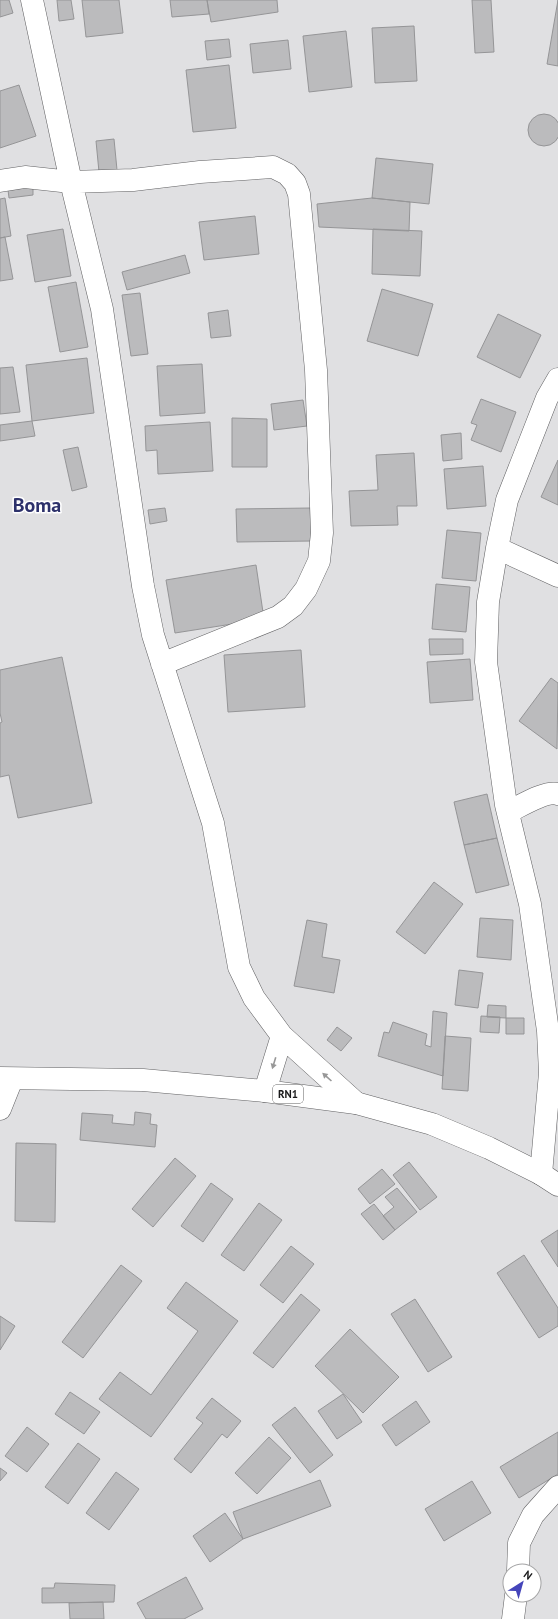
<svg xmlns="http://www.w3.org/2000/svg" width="558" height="1619" font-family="'PT Sans',sans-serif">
<rect width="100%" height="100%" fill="#e0e0e2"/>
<!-- building -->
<path fill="#bbbbbd" stroke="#959597" d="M0 0H9L13 13 0 17Z
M57 0H71L74 19 59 21Z
M82 0H119L123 33 86 37Z
M170 0H207L209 14 172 17Z
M207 0H277L278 12 211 22Z
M472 0H491L494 52 475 53Z
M558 0V66L547 64Z
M414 26 417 81 375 83 372 28Z
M346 31 352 87 309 92 303 36Z
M229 39 231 57 207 60 205 41Z
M288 40 291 69 253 73 250 44Z
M229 65 236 128 193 132 186 70Z
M19 85 36 136 0 148V91Z
M528 130a16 16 0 1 1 32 0a16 16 0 1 1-32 0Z
M114 139 117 170 99 172 96 141Z
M376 158 433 164 429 204 372 198Z
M33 187V195L9 198 8 190Z
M5 198 11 236 0 238V199Z
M372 198 410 202 409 231 319 227 317 204Z
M255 216 259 254 204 260 199 222Z
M63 229 71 276 35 282 27 235Z
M373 229 422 231 420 276 372 274Z
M5 237 13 279 0 281V238Z
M185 255 190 273 127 290 122 272Z
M76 282 88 347 60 352 48 287Z
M382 289 433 304 418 356 367 341Z
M140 293 148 354 131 356 122 295Z
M228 310 231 336 211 338 208 313Z
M498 314 541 335 520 378 477 357Z
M87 358 94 413 32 421 26 365Z
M202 364 205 413 160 416 157 366Z
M13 367 20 412 0 414V368Z
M481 399 516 412 501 452 471 440 477 425 471 423Z
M303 400 307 426 274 430 271 404Z
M232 418 267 419V467H232Z
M32 421 35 436 0 441V425Z
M210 422 213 471 158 474 157 450 146 451 145 426Z
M461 433 462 459 443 461 441 435Z
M78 447 87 487 72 491 63 450Z
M414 453 417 506H397L398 525 351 526 349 491 378 490 376 455Z
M558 460V505L541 497Z
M483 466 486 506 447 509 444 469Z
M165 508 167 521 150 524 148 510Z
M311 508 312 541 237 542 236 509Z
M447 530 481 533 476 581 442 578Z
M256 565 264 619 175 633 166 580Z
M436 584 470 587 466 632 432 629Z
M429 639H463V654L430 655Z
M301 650 305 707 228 712 224 655Z
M62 657 92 803 18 818 9 775 0 777V723L2 722 0 713V670Z
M470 659 473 700 430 703 427 662Z
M551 678 558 683 557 749 519 721Z
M487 794 497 838 464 845 454 802Z
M497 838 509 885 476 893 464 845Z
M434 882 463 904 425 954 396 932Z
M480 918 513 920 511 960 477 957Z
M307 920 327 924 322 957 340 960 334 993 294 986Z
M459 970 483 973 478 1008 455 1005Z
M488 1005 506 1006V1018L487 1017Z
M433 1011 447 1013 443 1076 378 1056 384 1032 389 1033 393 1022 427 1034 425 1045 431 1047Z
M481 1016 500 1017 499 1033 480 1032Z
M506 1018H524V1034H506Z
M337 1027 352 1038 341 1051 327 1040Z
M445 1036 471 1038 468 1091 442 1089Z
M135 1112 151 1114 150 1124 157 1125 155 1147 80 1140 82 1113 113 1115 112 1123 134 1125Z
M16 1143 56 1144 55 1222 15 1221Z
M175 1158 196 1176 153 1227 132 1209Z
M409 1162 437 1197 420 1210 393 1175Z
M382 1169 395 1184 370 1204 358 1189Z
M211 1183 233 1199 203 1242 181 1226Z
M397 1188 417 1212 395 1230 383 1216 394 1207 385 1197Z
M259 1203 282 1220 244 1271 221 1255Z
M374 1204 395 1230 383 1240 361 1214Z
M558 1230V1267L541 1241Z
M291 1246 314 1264 283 1303 260 1285Z
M524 1255 558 1308V1326L539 1338 497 1273Z
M121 1265 142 1281 83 1358 62 1342Z
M186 1282 238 1321 151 1437 99 1399 120 1372 151 1395 198 1331 167 1308Z
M301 1294 320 1310 273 1368 253 1353Z
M415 1299 452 1357 428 1372 391 1314Z
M0 1316 15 1326 0 1350Z
M350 1329 399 1377 363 1413 315 1366Z
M70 1392 100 1412 84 1434 55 1414Z
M343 1394 362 1422 337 1439 318 1411Z
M212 1398 241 1421 227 1438 222 1434 191 1473 174 1459 203 1423 196 1418Z
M416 1401 430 1422 396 1446 382 1425Z
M295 1407 333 1455 310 1473 272 1425Z
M27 1427 49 1444 27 1472 5 1456Z
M558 1432V1474L519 1498 500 1467Z
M269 1437 291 1458 257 1494 235 1473Z
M78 1443 100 1459 68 1504 45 1487Z
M0 1468 7 1473 0 1481Z
M116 1472 139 1489 109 1530 86 1513Z
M320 1480 331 1506 243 1539 233 1512Z
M472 1481 491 1513 444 1541 425 1509Z
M225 1513 243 1539 210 1562 193 1536Z
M186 1577 203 1609 184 1619H146L137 1603Z
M55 1583 115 1585 114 1602 42 1603V1588H54Z
M103 1602 104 1619H70L69 1603Z"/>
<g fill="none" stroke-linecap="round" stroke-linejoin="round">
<defs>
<path id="street" d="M32 0 71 182 102 309 143 586 153 635 213 823 239 967 254 998 282 1036 356 1103
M0 181 25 177 71 182 133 180 200 172 273 167 287 174 295 183 299 194 316 370 322 533 319 561 306 589 293 606 278 617 162 664
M497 548 558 576
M508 812C519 807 546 790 558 794
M265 1091 282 1036
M0 1109 12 1079
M541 1174 550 1073 548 1031 530 904 506 805 486 662 488 602 497 548 507 500 547 398 558 379
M518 1571 519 1543 533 1515 558 1487
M513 1619 516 1595"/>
<path id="highway" d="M0 1078 143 1080 265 1091 356 1103 432 1124 489 1148 541 1174 558 1185"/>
</defs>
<!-- street casing -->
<use href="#street" stroke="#616163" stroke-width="23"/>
<!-- highway casing -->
<use href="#highway" stroke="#616163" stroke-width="23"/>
<!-- street -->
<use href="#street" stroke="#fff" stroke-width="22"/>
<!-- highway -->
<use href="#highway" stroke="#fff" stroke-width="22"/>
</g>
<!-- one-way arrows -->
<defs><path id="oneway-solid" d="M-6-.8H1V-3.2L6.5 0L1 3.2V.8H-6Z"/></defs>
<g fill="#989898">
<use href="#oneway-solid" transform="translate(274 1063) rotate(107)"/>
<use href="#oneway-solid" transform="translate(327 1077) rotate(-138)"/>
</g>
<g text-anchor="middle" stroke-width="3" stroke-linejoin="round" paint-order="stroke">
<!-- shield labels -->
<rect fill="#fff" stroke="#5f5f5f" stroke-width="1" x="273" y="1085" width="30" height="18" rx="3"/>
<g font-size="11" font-weight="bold" fill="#1a1a1b">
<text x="288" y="1098">RN1</text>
</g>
<!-- town labels -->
<g font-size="20" font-weight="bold" fill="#2d316b" stroke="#fff">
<text x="37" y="512">Boma</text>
</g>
</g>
<!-- north arrow -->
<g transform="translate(522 1583) rotate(37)"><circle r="19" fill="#ffffff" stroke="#a3a3a4"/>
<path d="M0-3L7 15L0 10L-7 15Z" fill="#4545ba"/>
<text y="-6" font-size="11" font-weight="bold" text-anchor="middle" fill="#1a1a1b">N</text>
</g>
</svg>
